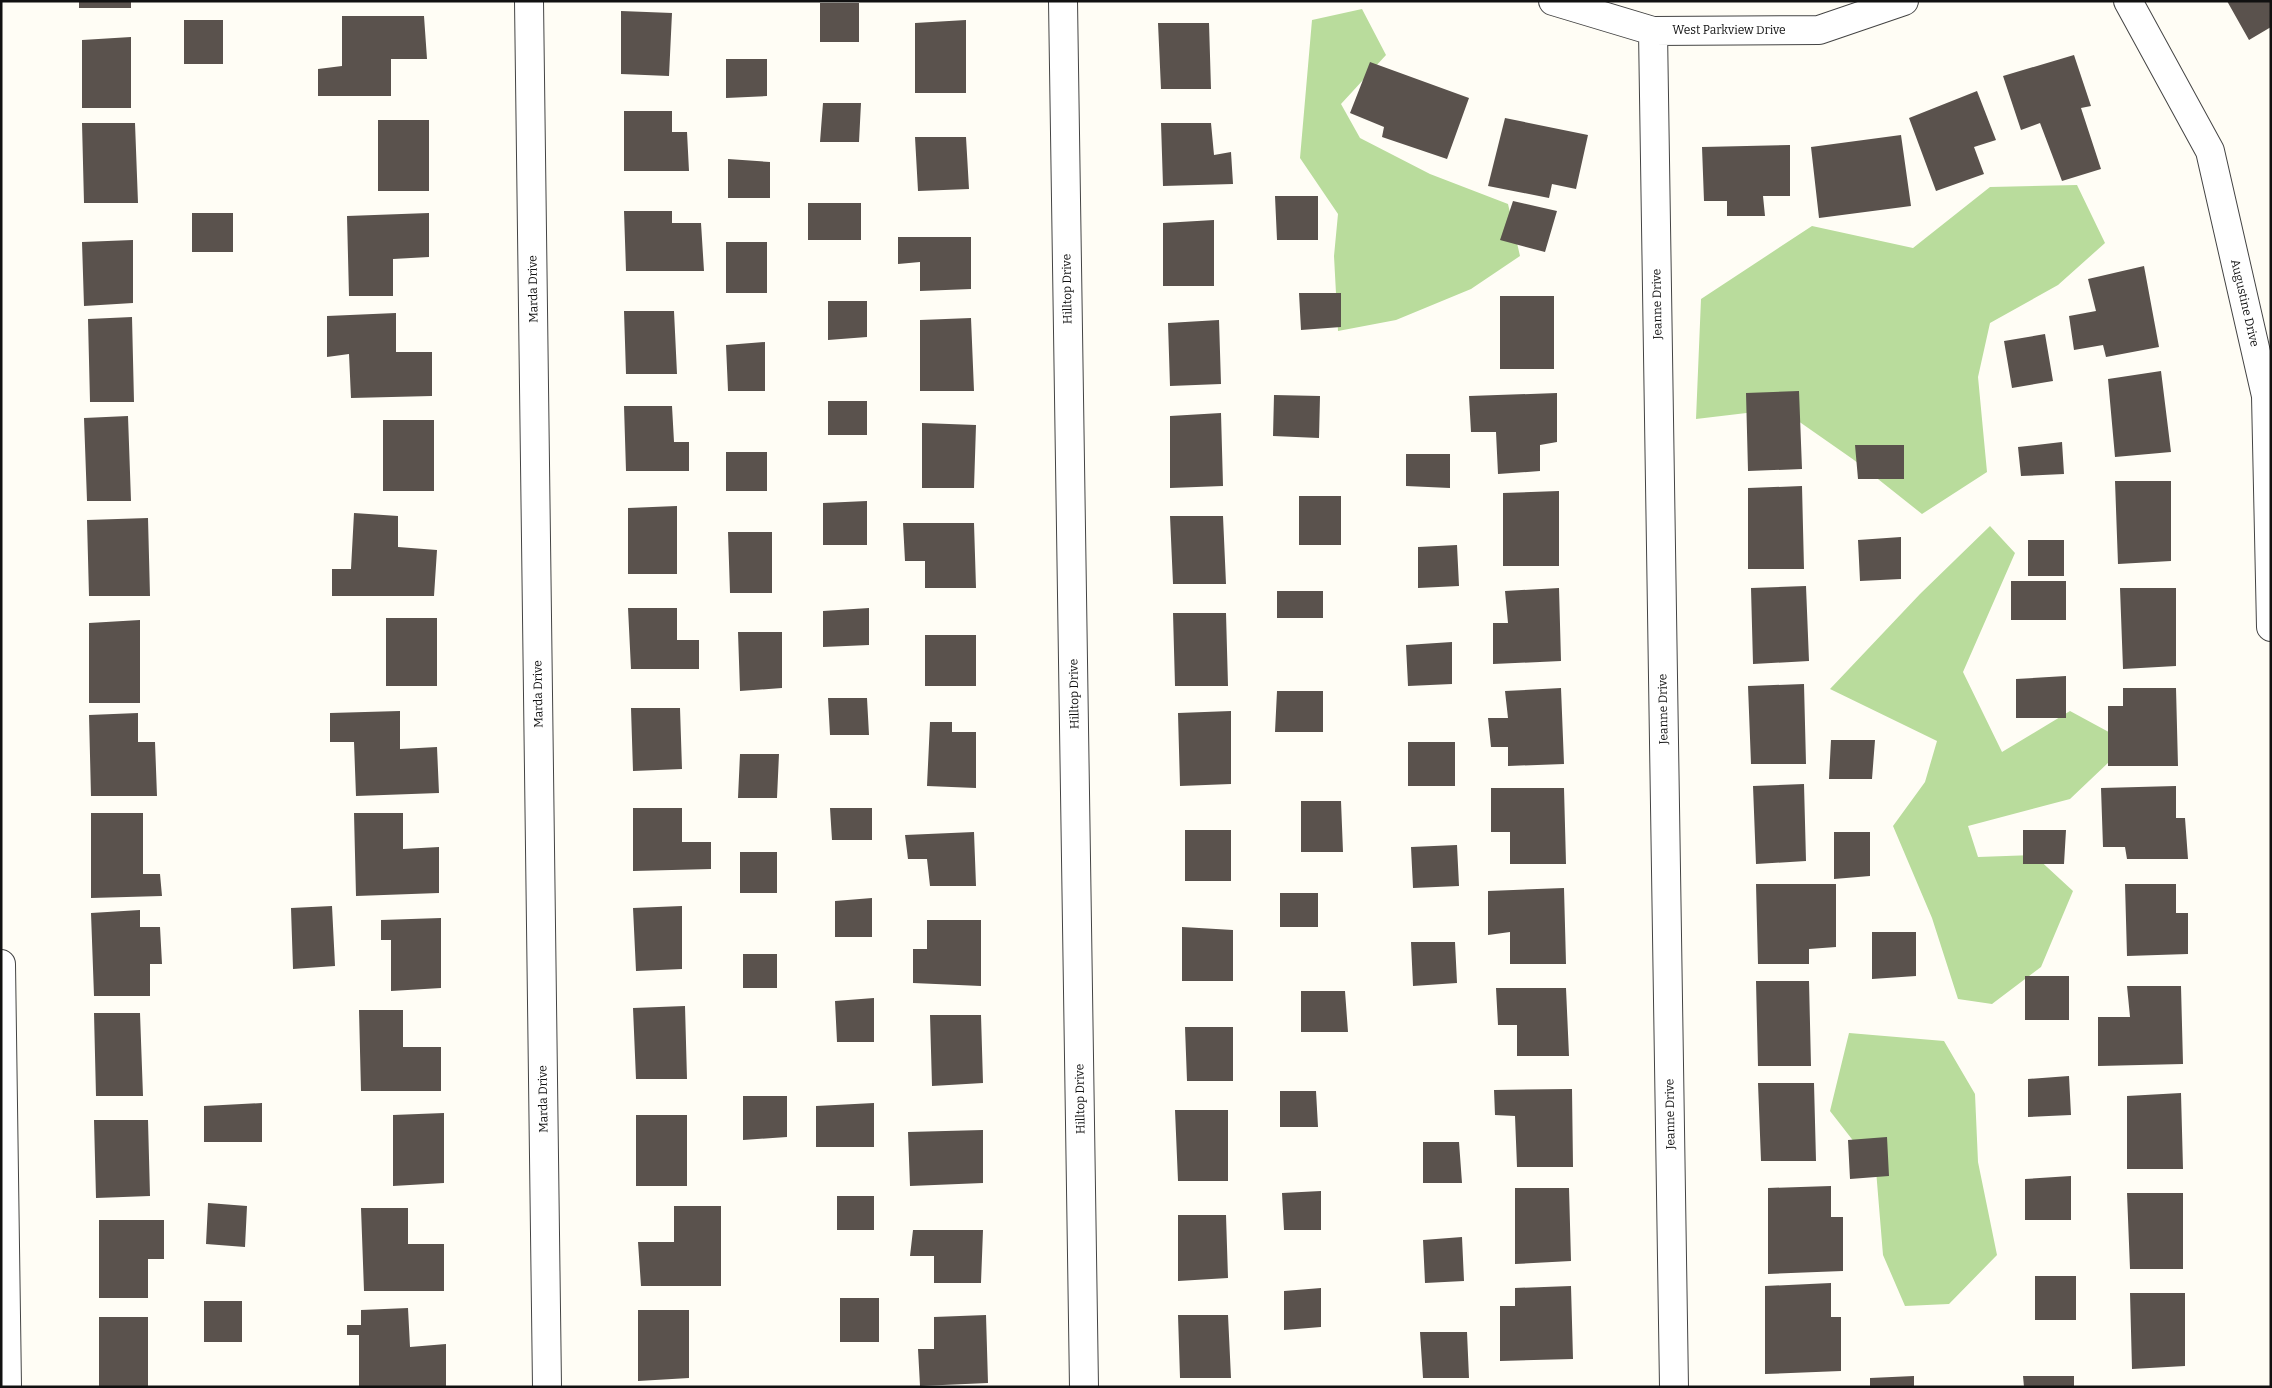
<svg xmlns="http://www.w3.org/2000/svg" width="2272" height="1388" font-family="Bitter,serif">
<rect width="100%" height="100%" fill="#fffdf5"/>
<!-- forest -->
<path fill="#b9dc9c" d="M1362 9 1386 55 1341 104 1360 138 1430 174 1508 204 1520 256 1471 289 1396 320 1338 331 1334 256 1338 214 1300 158 1312 20Z
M2077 185 2105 243 2058 285 1990 323 1978 377 1987 472 1922 514 1854 460 1781 409 1696 419 1701 299 1812 226 1913 248 1990 187Z
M1990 526 2015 553 1963 672 2002 752 2070 711 2129 743 2070 799 1968 826 1978 857 2034 855 2073 891 2041 967 1992 1004 1958 999 1932 918 1893 826 1925 782 1937 741 1830 689 1920 594Z
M1849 1033 1944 1041 1975 1094 1978 1162 1997 1255 1949 1304 1905 1306 1883 1255 1876 1170 1830 1111Z"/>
<!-- building -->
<path fill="#5a524d" d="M79 1H131V8H79Z
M2227 1H2271V27L2249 40Z
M820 3H859V42H820Z
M621 11 672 13 669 76 621 74Z
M342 16H424L427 59H391V96H318V69L342 66Z
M184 20H223V64H184Z
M966 20V93H915V23Z
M1158 23H1209L1211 89H1161Z
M131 37V108H82V40Z
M2074 55 2091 106 2081 108 2101 169 2062 181 2040 123 2021 130 2003 76Z
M726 59H767V96L726 98Z
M1370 62 1469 98 1447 159 1382 137 1384 127 1350 113Z
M1977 91 1996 140 1974 147 1984 174 1936 191 1909 118Z
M823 103H861L859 142H820Z
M624 111H672V132H687L689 171H624Z
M1505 118 1588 135 1576 189 1552 184 1549 198 1488 186Z
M378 120H429V191H378Z
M82 123H135L138 203H84Z
M1161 123H1211L1214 155 1231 152 1233 184 1163 186Z
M1901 135 1911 206 1819 218 1811 147Z
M915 137H966L969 189 918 191Z
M1790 145V196H1763L1765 216H1727V201H1704L1702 147Z
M728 159 770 162V198H728Z
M1275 196H1318V240H1277Z
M1513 201 1557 211 1545 252 1500 240Z
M808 203H861V240H808Z
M624 211H672V223H701L704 271H626Z
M192 213H233V252H192Z
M429 213V257L393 259V296H349L347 216Z
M1214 220V286H1163V223Z
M898 237H971V289L920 291V262L898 264Z
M133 240V303L84 306 82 242Z
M726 242H767V293H726Z
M2144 266 2159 347 2106 357 2103 345 2074 350 2069 316 2096 311 2088 279Z
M1299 293H1341V327L1301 330Z
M1500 296H1554V369H1500Z
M828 301H867V337L828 340Z
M624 311H674L677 374H626Z
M396 313V352H432V396L351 398 349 354 327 357V316Z
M132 317 134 402H90L88 319Z
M971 318 974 391H920V320Z
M1219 320 1221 384 1170 386 1168 323Z
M2045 334 2053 381 2012 388 2004 341Z
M765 342V391H728L726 345Z
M2161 371 2171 452 2115 457 2108 379Z
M1799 391 1802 469 1748 471 1746 393Z
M1557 393V442L1540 445V471L1498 474 1496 432H1471L1469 396Z
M1274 395 1320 396 1319 438 1273 436Z
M828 401H867V435H828Z
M624 406H672L674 442H689V471H626Z
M1221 413 1223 486 1170 488V416Z
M128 416 131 501H87L84 418Z
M383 420H434V491H383Z
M922 423 976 425 974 488H922Z
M2062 442 2064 474 2021 476 2018 447Z
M1855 445H1904V479H1858Z
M726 452H767V491H726Z
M1406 454H1450V488L1406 486Z
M2115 481H2171V561L2118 564Z
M1802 486 1804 569H1748V488Z
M1559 491V566H1503V493Z
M1299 496H1341V545H1299Z
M867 501V545H823V503Z
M677 506V574H628V508Z
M354 513 398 516V547L437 550 434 596H332V569H351Z
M1170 516H1223L1226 584H1173Z
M148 518 150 596H89L87 520Z
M903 523H974L976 588H925V561H905Z
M728 532H772V593H730Z
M1901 537V579L1860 581 1858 540Z
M2028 540H2064V576H2028Z
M1457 545 1459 586 1418 588V547Z
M2011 581H2066V620H2011Z
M1806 586 1809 661 1753 664 1751 588Z
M1559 588 1561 661 1493 664V623H1508L1505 591Z
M2120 588H2176V666L2123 669Z
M1277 591H1323V618H1277Z
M628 608H677V640H699V669H631Z
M869 608V645L823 647V611Z
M1173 613H1226L1228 686H1175Z
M386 618H437V686H386Z
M140 620V703H89V623Z
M738 632H782V688L740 691Z
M925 635H976V686H925Z
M1452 642V684L1408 686 1406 645Z
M2066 676V718H2016V679Z
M1804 684 1806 764H1751L1748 686Z
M1561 688 1564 764 1508 766V747H1491L1488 718H1508L1505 691Z
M2123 688H2176L2178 766H2108V706H2123Z
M1277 691H1323V732H1275Z
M828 698H867L869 735H830Z
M631 708H680L682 769 633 771Z
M400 711V749L437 747 439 793 356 796 354 742H330V713Z
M1231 711V784L1180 786 1178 713Z
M138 713V742H155L157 796H91L89 715Z
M930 722H952V732H976V788L927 786Z
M1831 740H1875L1872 779H1829Z
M1408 742H1455V786H1408Z
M740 754H779L777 798H738Z
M1804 784 1806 861 1756 864 1753 786Z
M2176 786V818H2185L2188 859H2127L2125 847H2103L2101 788Z
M1491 788H1564L1566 864H1510V832H1491Z
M1301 801H1341L1343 852H1301Z
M633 808H682V842H711V869L633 871Z
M830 808H872V840H832Z
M91 813H143V874H160L162 896 91 898Z
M354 813H403V849L439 847V893L356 896Z
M1185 830H1231V881H1185Z
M2023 830H2066L2064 864H2023Z
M974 832 976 886H930L927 859H908L905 835Z
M1834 832H1870V876L1834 879Z
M1457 845 1459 886 1413 888 1411 847Z
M740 852H777V893H740Z
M1756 884H1836V947L1809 949V964H1758Z
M2125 884H2176V913H2188V954L2127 956Z
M1564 888 1566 964H1510V932L1488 935V891Z
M1280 893H1318V927H1280Z
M872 898V937H835V901Z
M332 906 335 966 293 969 291 908Z
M682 906V969L636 971 633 908Z
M140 910V927H160L162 964H150V996H94L91 913Z
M441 918V988L391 991V940H381V920Z
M927 920H981V986L913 983V949H927Z
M1182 927 1233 930V981H1182Z
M1872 932H1916V976L1872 979Z
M1411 942H1455L1457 983 1413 986Z
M743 954H777V988H743Z
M2025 976H2069V1020H2025Z
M1756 981H1809L1811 1066H1758Z
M2127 986H2181L2183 1064 2098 1066V1017H2130Z
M1496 988H1566L1569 1056H1517V1025H1498Z
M1301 991H1345L1348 1032H1301Z
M874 998V1042H837L835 1001Z
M685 1006 687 1079H636L633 1008Z
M359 1010H403V1047H441V1091H361Z
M94 1013H140L143 1096H96Z
M930 1015H981L983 1083 932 1086Z
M1185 1027H1233V1081H1187Z
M2069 1076 2071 1115 2028 1117V1079Z
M1758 1083H1814L1816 1161H1761Z
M1572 1089 1573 1167H1517L1515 1116 1495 1115 1494 1090Z
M1280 1091H1316L1318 1127H1280Z
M2181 1093 2183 1169H2127V1096Z
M743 1096H787V1137L743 1140Z
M262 1103V1142H204V1106Z
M874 1103V1147H816V1106Z
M1175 1110H1228V1181H1178Z
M444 1113V1183L393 1186V1115Z
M636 1115H687V1186H636Z
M94 1120H148L150 1196 96 1198Z
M983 1130V1183L910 1186 908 1132Z
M1887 1137 1889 1176 1850 1179 1848 1140Z
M1423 1142H1459L1462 1183H1423Z
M2071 1176V1220H2025V1179Z
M1831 1186V1217H1843V1271L1768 1274V1188Z
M1515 1188H1569L1571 1261 1515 1264Z
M1321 1191V1230H1284L1282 1193Z
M2127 1193H2183V1269H2130Z
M837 1196H874V1230H837Z
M208 1203 247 1206 245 1247 206 1244Z
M674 1206H721V1286H641L638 1242H674Z
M361 1208H408V1244H444V1291H364Z
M1178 1215H1226L1228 1278 1178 1281Z
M99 1220H164V1259H148V1298H99Z
M913 1230H983L981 1283H934V1256H910Z
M1462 1237 1464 1281 1425 1283 1423 1240Z
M2035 1276H2076V1320H2035Z
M1831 1283V1317H1841V1371L1765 1374V1286Z
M1571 1286 1573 1359 1500 1361V1306H1515V1288Z
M1321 1288V1327L1284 1330V1291Z
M2130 1293H2185V1366L2132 1369Z
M840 1298H879V1342H840Z
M204 1301H242V1342H204Z
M408 1308 410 1347 446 1344V1387H359V1335H347V1325H361V1310Z
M638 1310H689V1378L638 1381Z
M986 1315 988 1383 920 1386 918 1349H934V1317Z
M1178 1315H1228L1231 1378H1180Z
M99 1317H148V1387H99Z
M1420 1332H1467L1469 1378H1423Z
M1914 1376V1387H1870V1378Z
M2023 1376H2074V1387H2024Z"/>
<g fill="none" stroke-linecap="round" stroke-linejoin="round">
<defs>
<path id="street" d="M529 1 547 1387
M1063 1 1084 1387
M1553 1 1653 31 1819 30 1904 1
M2128 1 2210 151 2266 396 2271 627
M1653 31 1674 1387
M1 964 7 1387"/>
</defs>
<!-- street casing -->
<use href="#street" stroke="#444" stroke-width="30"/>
<!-- street -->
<use href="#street" stroke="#fff" stroke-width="28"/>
</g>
<g text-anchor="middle" stroke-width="5" stroke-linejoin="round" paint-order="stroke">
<!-- street labels -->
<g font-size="12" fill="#111" stroke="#fff">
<text x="1729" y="34">West Parkview Drive</text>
<text transform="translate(533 289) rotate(-91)" y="4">Marda Drive</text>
<text transform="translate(1067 289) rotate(-91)" y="4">Hilltop Drive</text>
<text transform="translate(2245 303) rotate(77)" y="4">Augustine Drive</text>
<text transform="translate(1657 304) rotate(-91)" y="4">Jeanne Drive</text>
<text transform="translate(538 694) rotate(-91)" y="4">Marda Drive</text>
<text transform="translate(1074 694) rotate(-91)" y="4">Hilltop Drive</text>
<text transform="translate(1663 709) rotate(-91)" y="4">Jeanne Drive</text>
<text transform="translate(543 1099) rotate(-91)" y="4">Marda Drive</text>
<text transform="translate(1080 1099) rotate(-91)" y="4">Hilltop Drive</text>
<text transform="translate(1670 1114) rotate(-91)" y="4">Jeanne Drive</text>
</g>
</g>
<!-- border -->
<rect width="2272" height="1388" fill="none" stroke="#111111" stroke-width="5"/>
</svg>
